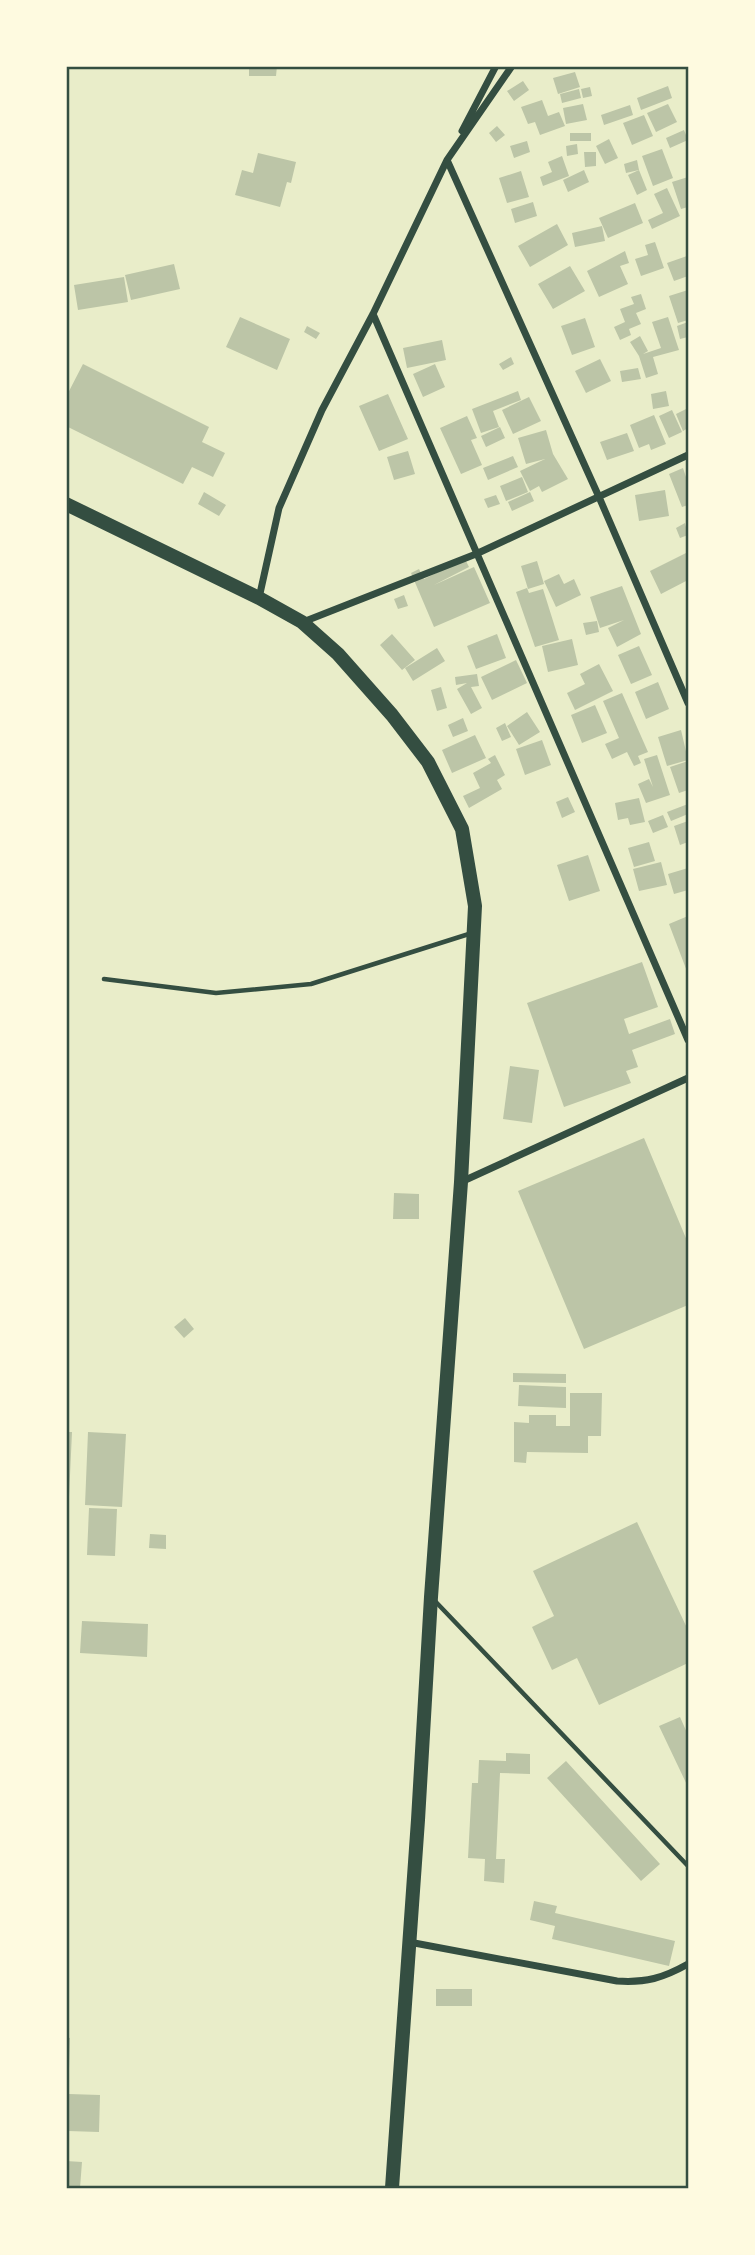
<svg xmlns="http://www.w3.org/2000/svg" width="755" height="2255" font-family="'Sofia Sans Condensed',sans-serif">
<rect width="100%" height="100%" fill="#e9edc9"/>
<!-- building -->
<path fill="#bcc5a7" d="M249 66H277L276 76H249Z
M575 72 580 87 558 94 553 78Z
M523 81 529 90 514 101 507 91Z
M668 86 672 98 641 110 637 98Z
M590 87 592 96 583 98 581 89Z
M579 89 581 98 562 103 560 94Z
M542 100 548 116 559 112 565 126 540 135 535 122 528 124 521 107Z
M583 104 587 120 566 124 563 108Z
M668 104 677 122 656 132 647 113Z
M630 105 633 115 604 125 601 115Z
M644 115 653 136 632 145 623 123Z
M497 126 505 135 496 142 489 133Z
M684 130 688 140 670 148 666 138Z
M570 133H591V141H570Z
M609 139 618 158 605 164 596 146Z
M527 141 530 152 514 158 510 146Z
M577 144 578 154 567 156 566 146Z
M662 149 673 178 653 186 642 156Z
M584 152H596V166L585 167Z
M258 153 296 162 291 183 287 182 280 207 235 195 242 170 253 173Z
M562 156 569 176 543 186 540 177 552 172 548 162Z
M637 160 639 170 626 173 624 164Z
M584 170 589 182 568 192 563 180Z
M639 170 647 190 637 195 628 175Z
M521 171 529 197 507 203 499 178Z
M688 177V207L681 209 672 182Z
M667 188 680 216 652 229 648 220 663 213 654 194Z
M533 202 537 216 515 223 511 209Z
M635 203 643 223 608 238 599 218Z
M557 224 568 245 530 267 518 246Z
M602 226 605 241 575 247 572 233Z
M655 242 664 268 641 276 635 259 648 255 645 245Z
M625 251 629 263 620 266 628 284 599 297 587 271Z
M687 256 688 276 674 281 667 263Z
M174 264 180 289 131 300 125 275Z
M570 266 585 291 553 309 538 284Z
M124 277 128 302 78 310 74 285Z
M688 290V320L678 323 669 296Z
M641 294 646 309 636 313 641 324 629 329 631 335 620 340 614 327 625 322 620 309 634 304 631 297Z
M240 317 290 339 277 370 226 347Z
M668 317 679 350 653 357 658 374 646 378 639 356 630 342 640 336 648 351 643 354 661 348 652 322Z
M585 318 595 347 572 355 561 326Z
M688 322V337L680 339 677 326Z
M307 326 320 333 316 339 304 332Z
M442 340 446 360 407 368 403 348Z
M511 357 514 364 503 370 499 364Z
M600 359 611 381 586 393 575 371Z
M83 364 209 427 202 442 225 453 213 477 192 467 183 484 66 426V397Z
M435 364 445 387 423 397 413 374Z
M638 368 641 379 622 382 620 371Z
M518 391 521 400 493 411 499 427 481 433 472 409Z
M666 391 669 406 653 409 651 394Z
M388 394 408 439 379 451 359 406Z
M529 397 541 421 513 434 502 410Z
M688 408V428L683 431 676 414Z
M672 410 682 432 669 438 659 416Z
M654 415 666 444 651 450 649 444 639 448 630 425Z
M467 416 477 438 471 440 482 465 461 474 440 428Z
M500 427 505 438 486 447 481 436Z
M546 430 553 454 568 479 542 492 539 486 530 491 520 471 545 459 526 464 518 438Z
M627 433 634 451 607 460 600 442Z
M408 451 415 474 394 480 387 457Z
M513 456 518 467 488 480 483 468Z
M683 468 688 483V505L682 507 669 474Z
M522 477 528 492 506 501 500 486Z
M665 490 669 516 639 521 635 495Z
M204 492 226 505 219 516 198 504Z
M530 492 534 501 512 511 508 502Z
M496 495 500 504 488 508 484 499Z
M685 523 688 535 680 538 676 528Z
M688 552V580L661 594 650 571Z
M465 559 469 567 434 585 474 567 490 603 434 627 411 573 419 569 424 579Z
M537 561 544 584 528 589 521 566Z
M559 574 564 584 574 579 581 595 556 607 544 581Z
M622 586 641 634 617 647 608 628 624 620 600 628 590 597Z
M527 588 529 593 543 589 559 640 535 647 516 592Z
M404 595 408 606 398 609 394 599Z
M597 621 599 632 586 635 583 623Z
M392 634 415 660 402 670 380 645Z
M497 634 506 658 476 669 467 646Z
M572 639 578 665 548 672 542 646Z
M639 646 652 675 631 684 618 655Z
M437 648 445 661 413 681 405 668Z
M516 660 527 683 492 700 481 677Z
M599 664 613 691 575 710 567 693 585 684 580 674Z
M477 674 479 686 471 687 482 708 471 714 457 689 467 683 456 685 455 677Z
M658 682 669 709 646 719 635 692Z
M441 687 447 708 437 711 431 690Z
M622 693 648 752 638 756 641 763 634 766 627 752 612 759 605 744 619 738 603 701Z
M595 705 607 733 582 743 571 715Z
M527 712 540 732 519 745 507 726Z
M463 718 468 731 453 737 448 725Z
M505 723 511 737 502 741 496 728Z
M681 730 688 760 667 766 658 737Z
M475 735 486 758 452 773 442 750Z
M542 740 551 765 525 775 516 749Z
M495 755 505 775 497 780 502 789 469 808 463 796 480 788 473 773 491 763 488 759Z
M657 755 670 795 646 803 638 784 649 779 653 787 644 759Z
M688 761V790L679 793 670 767Z
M568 797 575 812 562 818 556 802Z
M639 798 645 822 630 825 628 818 618 820 615 803Z
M688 804V814L671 821 667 812Z
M663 815 668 827 653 833 648 821Z
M688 821V842L680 845 674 826Z
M649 842 655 861 634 867 628 848Z
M588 855 600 891 569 901 557 865Z
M661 862 667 885 639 891 633 869Z
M688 868V890L674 894 668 874Z
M688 916V974L669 924Z
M642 962 658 1007 624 1019 629 1034 670 1019 675 1034 632 1050 638 1067 626 1071 631 1083 564 1107 527 1003Z
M510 1066 539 1070 532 1123 503 1119Z
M644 1138 688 1243V1305L584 1349 518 1191Z
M394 1193 419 1194V1219H393Z
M185 1318 194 1329 184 1338 174 1327Z
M513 1373 566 1374V1383L513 1382Z
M519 1385 566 1387V1408L518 1406Z
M570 1393H602L601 1436H588V1453L527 1452 526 1463 514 1462V1422L529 1423V1415H556V1426H570Z
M66 1432H72L69 1497H66Z
M88 1432 126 1434 122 1507 85 1505Z
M89 1508 117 1509 115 1556 87 1555Z
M637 1522 688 1630V1663L599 1705 577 1658 552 1670 532 1627 554 1616 533 1571Z
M150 1534 166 1535V1549L149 1548Z
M82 1621 148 1624 147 1657 80 1653Z
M680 1717 688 1735V1787L659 1726Z
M506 1753 530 1754V1774L500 1773 496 1859H505L504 1883 484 1881 485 1859 468 1858 472 1783H478L479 1760 506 1761Z
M566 1761 660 1864 641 1881 547 1778Z
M534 1901 557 1906 555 1913 675 1941 669 1966 552 1939 555 1926 530 1920Z
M436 1989H472V2006H436Z
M66 2037 70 2038 69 2069H66Z
M69 2094 100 2095 99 2132 68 2131Z
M66 2161 82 2162 80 2188H66Z"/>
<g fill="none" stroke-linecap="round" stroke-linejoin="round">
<!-- service -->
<path stroke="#344e41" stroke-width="4.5" d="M104 979 216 993 311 984 472 933
M434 1600 688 1866"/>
<!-- minor -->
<path stroke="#344e41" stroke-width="7" d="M512 66 447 160 599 497 688 703
M462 131 496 66
M373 314 688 1040
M259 598 279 508 322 410 373 314 447 160
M303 622 476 554 688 455
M461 1182 688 1078
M409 1942 617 1981C646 1983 663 1978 688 1964"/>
<!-- primary -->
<path stroke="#344e41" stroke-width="14" d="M66 504 259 598 302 622 338 654 392 715 428 762 462 829 475 906 461 1182 431 1597 418 1820 392 2188"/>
</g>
<!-- border -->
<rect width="755" height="2255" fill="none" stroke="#fefae0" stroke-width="136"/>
<rect x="68" y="68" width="619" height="2119" fill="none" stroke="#344e41" stroke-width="2.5"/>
</svg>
